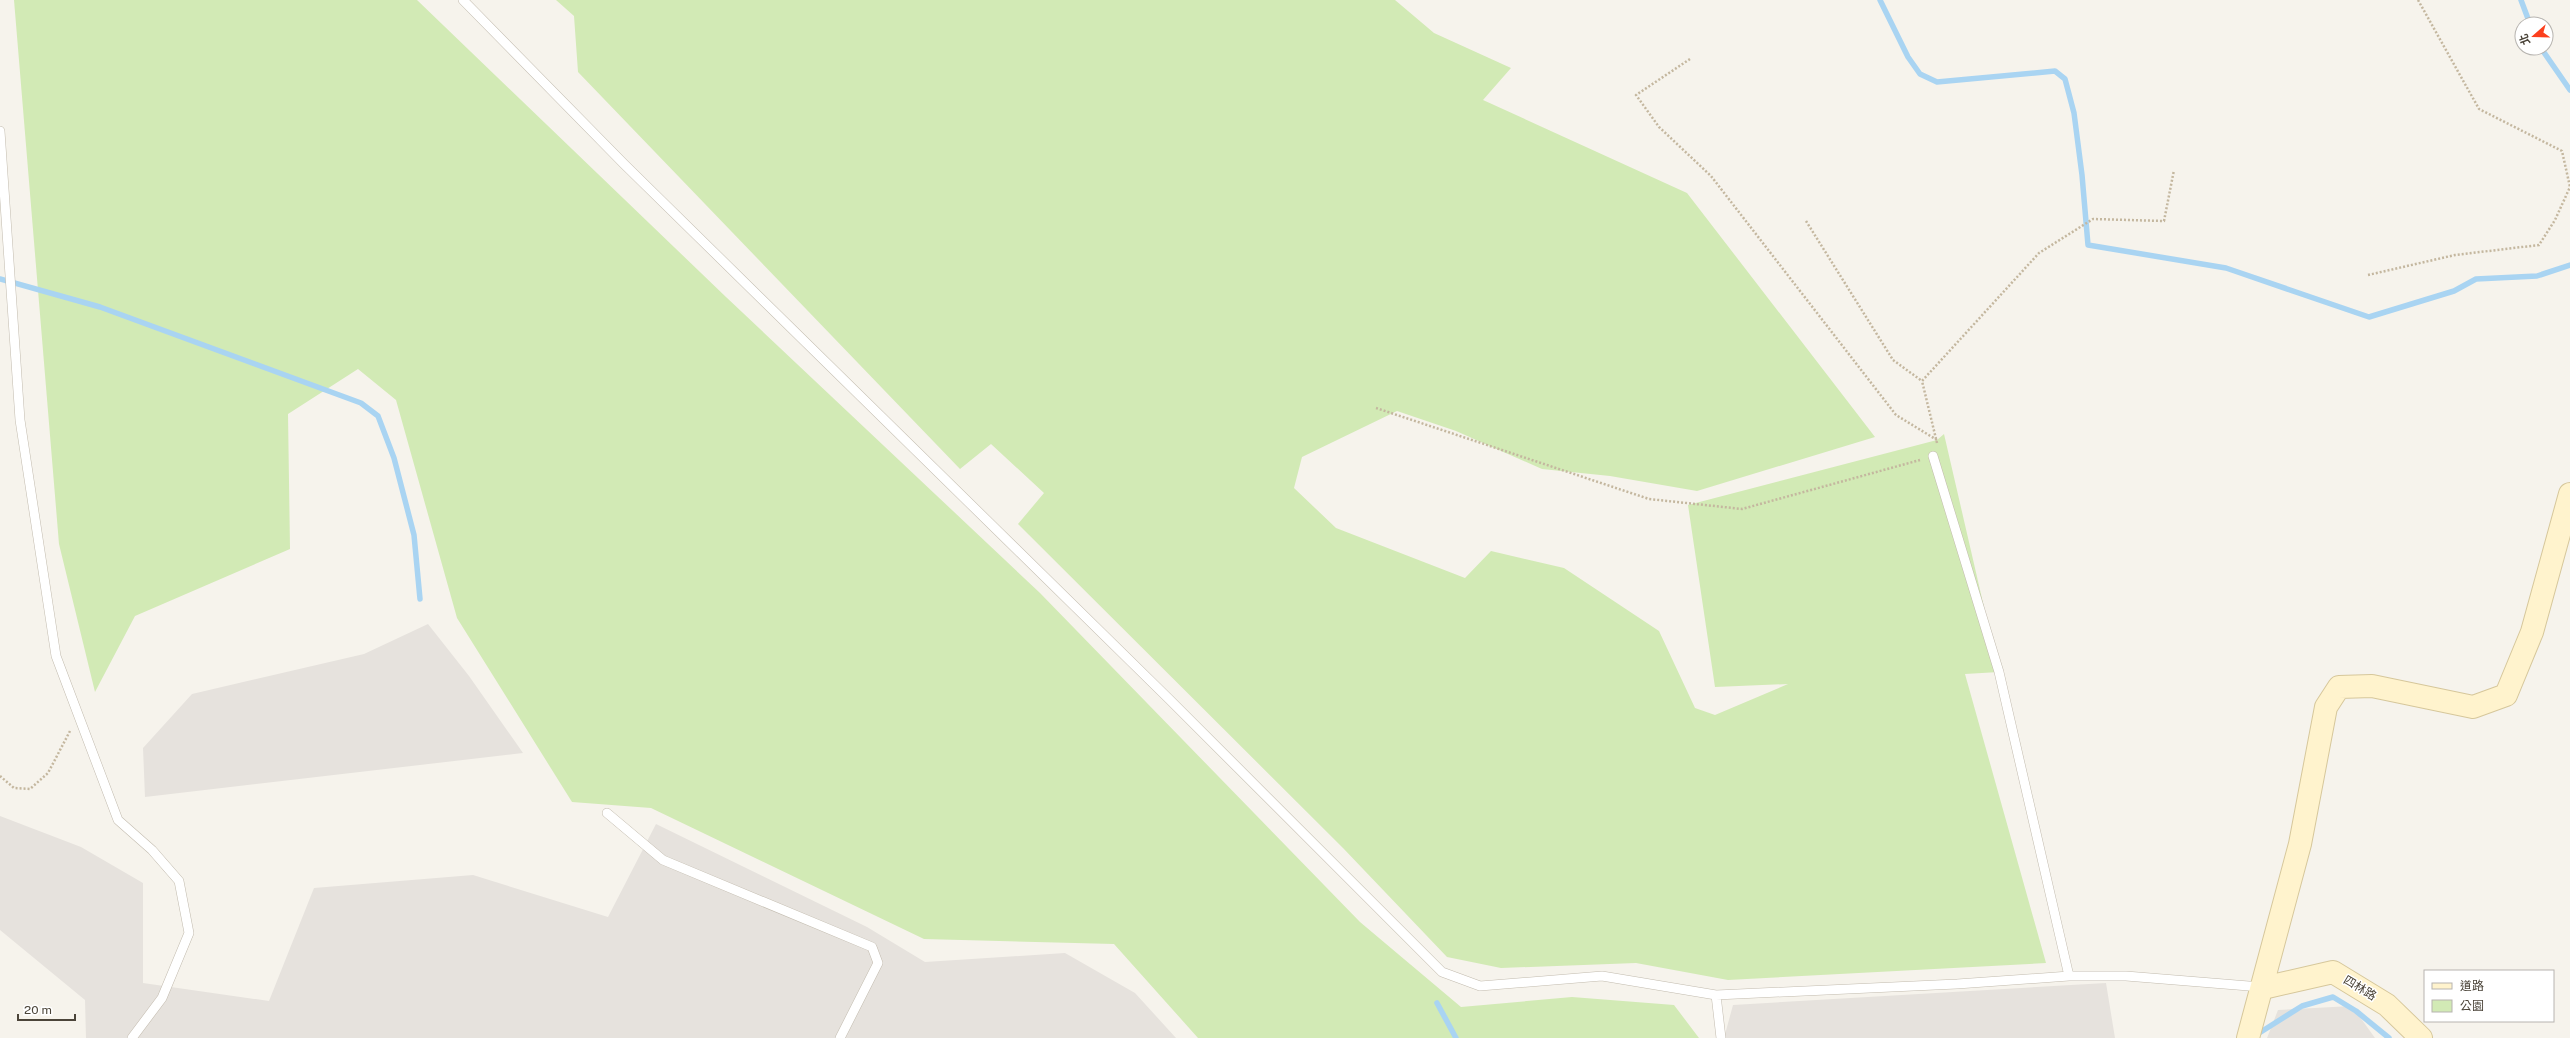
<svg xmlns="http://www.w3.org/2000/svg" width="2570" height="1038" font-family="'Public Sans','Noto Sans TC',sans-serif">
<rect width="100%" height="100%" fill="#f6f3ec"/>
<!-- industrial -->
<path fill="#e6e2dd" d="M428 624 469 676 523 753 145 797 143 748 192 694 364 654Z
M0 816 81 847 143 883V983L269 1001 314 888 473 875 608 917 656 824 867 927 925 962 1065 953 1135 993 1176 1038H86L85 1000 0 930Z
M2106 983 2115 1038H1724L1733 1005Z
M2352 1006 2375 1038H2267L2278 1010Z"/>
<!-- green -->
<path fill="#d2eab5" d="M14 0H417L726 297 1040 593 1360 922 1461 1007 1572 997 1674 1005 1699 1038H1198L1114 944 924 939 651 808 572 802 457 618 396 400 358 369 288 414 290 549 135 616 95 692 59 544Z
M556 0H1395L1434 33 1511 68 1483 100 1687 193 1875 437 1697 491 1610 476 1542 469 1456 431 1397 411 1302 457 1294 488 1336 528 1465 578 1491 551 1564 568 1659 631 1695 708 1715 715 1788 684 1715 687 1688 505 1937 440 1944 434 1999 672 1965 674 2046 963 1728 980 1636 963 1501 968 1447 957 1343 848 1018 524 1044 493 991 444 960 469 578 72 574 16Z"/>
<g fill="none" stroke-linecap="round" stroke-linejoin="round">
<!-- stream -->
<path stroke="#a9d4f2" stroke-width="5.5" d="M1880 0 1908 57 1920 74 1937 82 2055 71 2065 79 2074 113 2082 175 2088 245 2226 268 2369 317 2454 291 2476 279 2537 276 2570 265
M2521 0 2530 24
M2541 48 2570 90
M0 279 100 307 361 403 378 416 394 458 414 535 420 599
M1437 1003 1456 1038
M2256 1035 2302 1006 2333 997 2356 1011 2389 1038"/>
<defs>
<path id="lane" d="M463 0 624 164 1169 699 1442 972 1480 986 1602 976 1716 995 1957 984 2069 976H2126L2261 987
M0 131 20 420 56 656 118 820 152 850 179 881 189 933 162 998 132 1038
M1933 456 1999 672 2069 976
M607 813 663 860 872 947 878 963 840 1038
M1716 995 1721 1038"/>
<path id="secondary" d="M2263 988 2333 972 2387 1005 2421 1038
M2248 1038 2300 844 2326 707 2339 687 2372 686 2473 707 2506 695 2532 632 2570 494"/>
</defs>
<!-- lane casing -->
<use href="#lane" stroke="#c2bbae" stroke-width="10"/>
<!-- secondary casing -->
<use href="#secondary" stroke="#d6c79b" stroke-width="24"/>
<!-- path -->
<path stroke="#c4b79f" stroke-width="2.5" stroke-dasharray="2 2" stroke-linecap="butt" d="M2418 0 2479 109 2562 151 2570 187
M1690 59 1636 95 1659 127 1711 176 1896 415 1937 440
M1806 221 1893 360 1922 381
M2368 275 2455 255 2539 245 2555 220 2570 187
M1376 408 1649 499 1742 509 1920 460
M1937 443 1922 381 2039 253 2093 219 2164 221 2174 170
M0 776 14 788 30 789 48 773 70 731"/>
<!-- lane -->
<use href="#lane" stroke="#fff" stroke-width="9"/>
<!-- secondary -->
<use href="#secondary" stroke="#fff3cd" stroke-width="22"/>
</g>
<g text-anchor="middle" stroke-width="3" stroke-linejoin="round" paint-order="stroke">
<!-- street labels -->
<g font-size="12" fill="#4b4439" stroke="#fff">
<text transform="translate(2360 988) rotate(31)" y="4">四林路</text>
</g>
</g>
<!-- legend -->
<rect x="2424" y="970" width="130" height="52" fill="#ffffff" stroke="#b7b4b0"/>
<rect x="2432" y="983" width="20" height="6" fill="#fff3cd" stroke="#b7b4b0"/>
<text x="2460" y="990" font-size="12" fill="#4b4439">道路</text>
<rect x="2432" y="1000" width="20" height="12" fill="#d2eab5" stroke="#b7b4b0"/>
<text x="2460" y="1010" font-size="12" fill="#4b4439">公園</text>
<!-- north arrow -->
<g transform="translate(2534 36) rotate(250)"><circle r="19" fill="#ffffff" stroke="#b7b4b0"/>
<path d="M0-3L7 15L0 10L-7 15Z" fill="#fc3f1d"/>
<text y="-6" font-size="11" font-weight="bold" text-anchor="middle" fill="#4b4439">北</text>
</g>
<!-- scale -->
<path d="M18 1014v6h57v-6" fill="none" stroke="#4b4439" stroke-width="2"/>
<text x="24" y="1014" font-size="12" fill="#4b4439" stroke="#ffffff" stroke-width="3" paint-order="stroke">20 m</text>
</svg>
